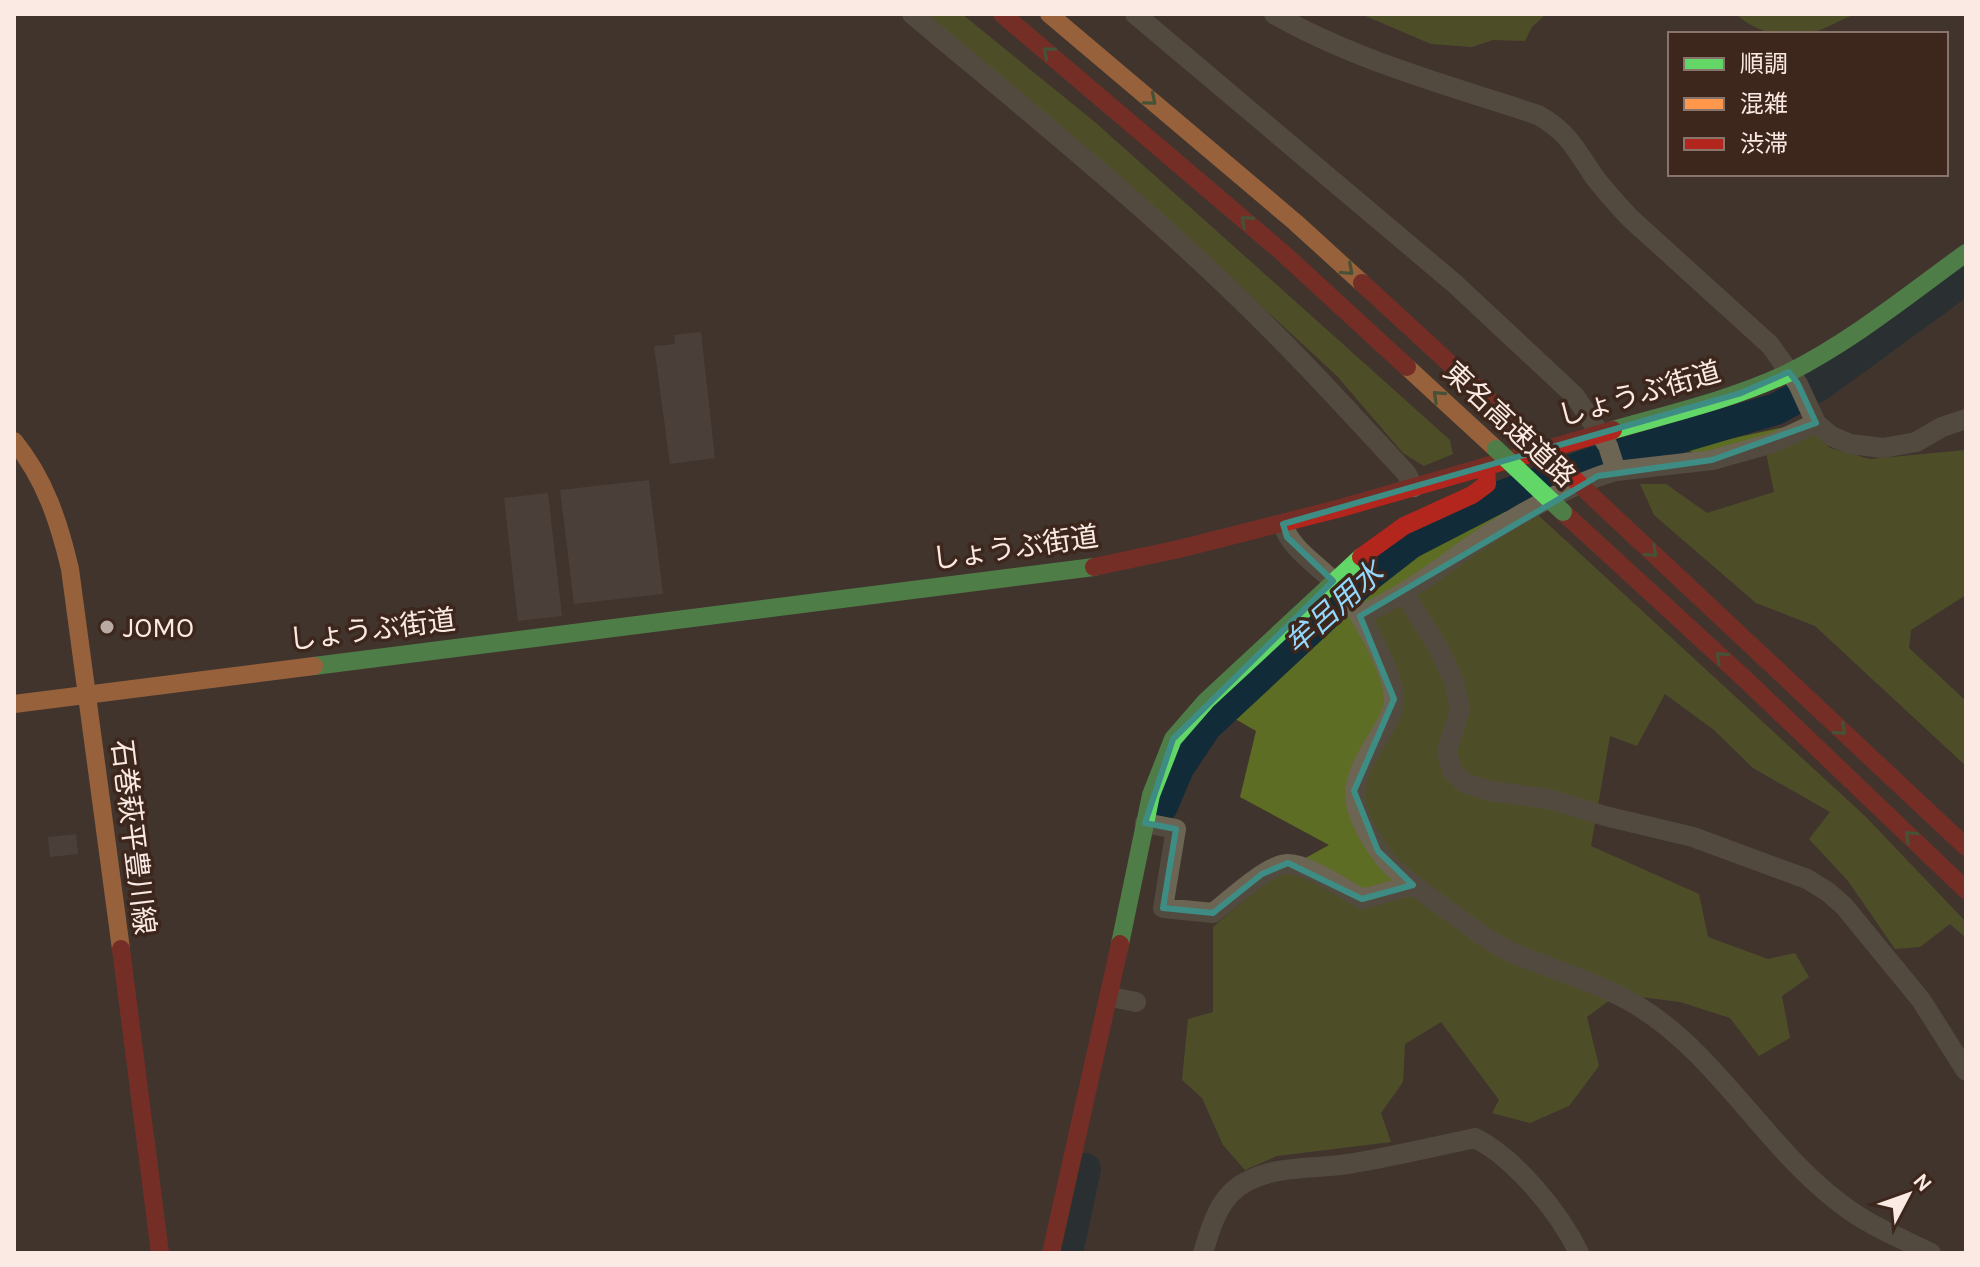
<svg xmlns="http://www.w3.org/2000/svg" width="1980" height="1267" font-family="Karla,'Noto Sans JP',sans-serif">
<rect width="100%" height="100%" fill="#40342e"/>
<!-- forest -->
<path fill="#5d6d23" d="M927 14H962L1096 123 1450 440 1453 454 1424 466 1403 453 1337 376 1152 205Z
M1361 14H1546L1532 27 1525 41 1493 40 1472 47 1431 44Z
M1736 14H1855C1840 20 1824 30 1808 34 1782 39 1754 31 1736 14Z
M1803 423 1830 448 1870 459 1966 450V595L1911 630 1909 648 1966 701V766L1815 626 1756 603 1654 515 1640 484H1666L1707 513 1774 492 1765 448 1702 455 1683 449Z
M1525 503 1866 817 1966 922V938L1950 924 1920 947 1895 949 1848 881 1809 839 1830 812 1753 768 1714 730 1665 694 1637 746 1610 736 1591 846 1699 894 1708 937 1768 959 1795 953 1809 977 1782 996 1790 1038 1759 1056 1730 1018 1680 1002 1618 994 1587 1017 1599 1066 1569 1106 1530 1123 1492 1113 1499 1100 1441 1022 1405 1044 1403 1082 1381 1113 1391 1142 1277 1156 1245 1170 1223 1145 1202 1098 1182 1080 1188 1019 1213 1012V927L1271 877 1329 845 1240 797 1256 731 1230 716C1307 647 1423 522 1525 503Z"/>
<g fill="none" stroke-linecap="round" stroke-linejoin="round">
<!-- river -->
<path stroke="#112b38" stroke-width="32" d="M1162 806 1178 768 1206 726 1365 578 1410 543 1497 498 1592 463 1776 409 1818 386 1966 278
M1067 1253 1085 1169"/>
</g>
<!-- building -->
<path fill="#574d47" d="M701 332 715 458 670 464 654 346 675 344 674 335Z
M649 480 663 594 574 604 560 490Z
M548 493 562 616 518 621 504 498Z
M76 834 78 854 50 857 48 837Z"/>
<g fill="none" stroke-linecap="round" stroke-linejoin="round">
<!-- street -->
<path stroke="#6c6554" stroke-width="20" d="M912 14C1037 119 1167 223 1281 340 1324 383 1365 429 1406 473L1414 487
M1135 14 1454 283 1575 396 1608 446 1616 471C1569 483 1493 529 1454 558 1424 580 1394 601 1360 615
M1274 14C1353 60 1451 86 1538 115 1568 132 1575 148 1593 175 1604 190 1617 204 1630 218L1770 345 1798 384 1816 423 1831 436 1850 444 1883 448 1916 442 1942 427 1966 419
M1616 471 1712 460 1773 443 1816 423
M1283 524C1290 549 1317 564 1334 582 1356 604 1393 668 1394 699 1394 711 1387 723 1381 733 1351 782 1344 797 1377 848 1390 869 1415 886 1435 901 1461 919 1486 941 1515 954 1556 971 1600 983 1638 1006 1719 1056 1765 1147 1841 1204 1868 1225 1900 1238 1931 1253
M1404 593 1439 649 1454 681 1460 709 1447 751 1452 771 1465 783 1490 791 1549 799 1605 816 1693 837 1807 879 1828 892 1844 906 1921 1000 1966 1071
M1145 823 1176 829 1163 908 1213 913C1230 900 1267 865 1287 864 1304 862 1346 890 1362 899L1413 885
M1116 998 1136 1002
M1203 1253C1211 1226 1219 1196 1246 1182 1277 1165 1315 1169 1348 1164 1391 1157 1433 1147 1475 1138 1515 1158 1560 1213 1579 1253"/>
<!-- fast -->
<path stroke="#63d668" stroke-width="18" d="M1613 430C1672 413 1733 399 1788 373 1852 341 1908 295 1966 253
M314 666 1094 567
M1120 944 1151 795 1173 739 1206 701 1361 557"/>
<!-- slow -->
<path stroke="#ff974d" stroke-width="18" d="M1049 14 1295 222 1362 283
M1407 367 1496 449
M14 441C45 479 59 522 70 569L121 949
M14 704 314 666"/>
<!-- jam -->
<path stroke="#b3261e" stroke-width="18" d="M1002 14 1283 253 1407 367
M1362 283 1531 438
M1595 499 1966 847
M1563 512 1746 680 1966 890
M1361 557 1404 526 1472 495 1487 484 1486 466
M1094 567 1179 549 1341 508 1613 430
M121 949 160 1253
M1051 1253 1120 944"/>
<!-- fast-bridge -->
<path stroke="#63d668" stroke-width="18" d="M1496 449 1563 512"/>
<!-- jam-bridge -->
<path stroke="#b3261e" stroke-width="18" d="M1531 438 1595 499"/>
</g>
<!-- one-way arrows -->
<defs><path id="oneway-chevron" d="M-2-3.5L2.5 0L-2 3.5" fill="none" stroke-width="1.6" stroke-linecap="round" stroke-linejoin="round" transform="scale(2)"/></defs>
<g stroke="#4e753e">
<use href="#oneway-chevron" transform="translate(1048 52) rotate(-141)"/>
<use href="#oneway-chevron" transform="translate(1151 100) rotate(40)"/>
<use href="#oneway-chevron" transform="translate(1246 221) rotate(-139)"/>
<use href="#oneway-chevron" transform="translate(1348 270) rotate(42)"/>
<use href="#oneway-chevron" transform="translate(1438 396) rotate(-137)"/>
<use href="#oneway-chevron" transform="translate(1652 552) rotate(43)"/>
<use href="#oneway-chevron" transform="translate(1721 657) rotate(-137)"/>
<use href="#oneway-chevron" transform="translate(1841 730) rotate(43)"/>
<use href="#oneway-chevron" transform="translate(1910 836) rotate(-136)"/>
</g>
<!-- marked area -->
<path d="M0 0H1980V1267H0ZM1789 372 1798 384 1816 423 1712 460 1598 476 1360 616 1394 699 1354 791 1378 851 1413 885 1362 899 1288 863 1262 874 1213 913 1163 908 1176 829 1145 823 1173 739 1333 581 1287 537 1283 524 1741 393Z" fill="#40342e" fill-opacity=".55" fill-rule="evenodd"/>
<path fill="none" stroke="#3e8d85" stroke-width="6" stroke-linejoin="round" d="M1789 372 1798 384 1816 423 1712 460 1598 476 1360 616 1394 699 1354 791 1378 851 1413 885 1362 899 1288 863 1262 874 1213 913 1163 908 1176 829 1145 823 1173 739 1333 581 1287 537 1283 524 1741 393Z"/>
<!-- markers -->
<circle fill="#b9aaa4" stroke="#3d261c" stroke-width="3" cx="107" cy="627" r="8"/>
<g text-anchor="middle" stroke-width="7" stroke-linejoin="round" paint-order="stroke">
<!-- street labels -->
<g font-size="28" fill="#faeae3" stroke="#3d261c">
<text transform="translate(1639 393) rotate(-16)" y="10">しょうぶ街道</text>
<text transform="translate(1510 424) rotate(43)" y="10">東名高速道路</text>
<text transform="translate(1015 547) rotate(-8)" y="10">しょうぶ街道</text>
<text transform="translate(372 629) rotate(-7)" y="10">しょうぶ街道</text>
<text transform="translate(134 837) rotate(83)" y="10">石巻萩平豊川線</text>
</g>
<!-- poi labels -->
<g font-size="28" fill="#faeae3" stroke="#3d261c" text-anchor="start">
<text x="123" y="637">JOMO</text>
</g>
<!-- water labels -->
<g font-size="30" font-style="italic" fill="#93d7fc" stroke="#3d261c">
<text transform="translate(1334 608) rotate(-42)" y="10">牟呂用水</text>
</g>
</g>
<!-- border -->
<rect width="1980" height="1267" fill="none" stroke="#faeae3" stroke-width="32"/>
<!-- legend -->
<rect x="1668" y="32" width="280" height="144" fill="#3d261c" stroke="#89746c" stroke-width="2"/>
<rect x="1684" y="58" width="40" height="12" fill="#63d668" stroke="#89746c" stroke-width="2"/>
<text x="1740" y="72" font-size="24" fill="#faeae3">順調</text>
<rect x="1684" y="98" width="40" height="12" fill="#ff974d" stroke="#89746c" stroke-width="2"/>
<text x="1740" y="112" font-size="24" fill="#faeae3">混雑</text>
<rect x="1684" y="138" width="40" height="12" fill="#b3261e" stroke="#89746c" stroke-width="2"/>
<text x="1740" y="152" font-size="24" fill="#faeae3">渋滞</text>
<!-- north arrow -->
<g transform="translate(1908 1195) rotate(49)" stroke="#3d261c" stroke-width="6" paint-order="stroke">
<path d="M0-6L14 30L0 20L-14 30Z" fill="#faeae3"/>
<text y="-12" font-size="22" font-weight="bold" text-anchor="middle" fill="#faeae3">N</text>
</g>
</svg>
